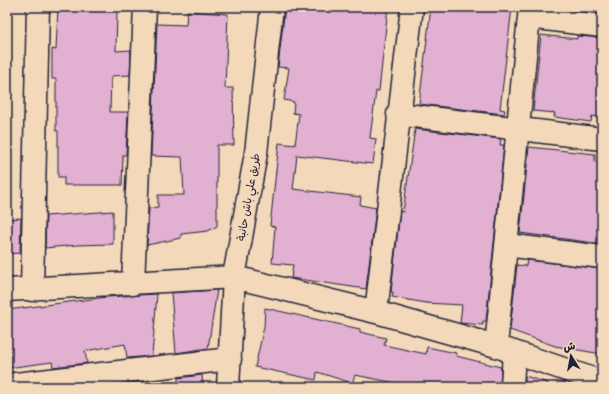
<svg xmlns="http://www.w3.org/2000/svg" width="609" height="394" font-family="Pangolin,'Playpen Sans Arabic',sans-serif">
<rect width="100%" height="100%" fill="#f3d8ba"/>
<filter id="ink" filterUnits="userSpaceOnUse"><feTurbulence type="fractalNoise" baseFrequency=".025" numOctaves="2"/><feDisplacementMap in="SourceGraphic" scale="8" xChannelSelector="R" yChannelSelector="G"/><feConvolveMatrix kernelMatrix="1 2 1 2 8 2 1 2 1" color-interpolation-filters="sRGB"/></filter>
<g filter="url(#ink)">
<!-- building -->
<path fill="#e2b1d1" stroke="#22223b" d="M58 7 117 10 116 51 131 50 130 75 111 76 110 112H128L126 155H123L122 185H64V177H58V131H56V79H52V49L56 50Z
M285 7H388L379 91H376L370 138 376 139 373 164 297 155 293 189 361 197 360 205 376 208 366 289 291 278 293 265 272 263 275 227 270 226 279 143 295 145 299 114 293 113 294 102 284 100 289 68 278 67Z
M431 7H512L500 109 505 110 504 114 419 104Z
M187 11 228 14 225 88H233L234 145H217V226L208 231 181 234V238L147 245 149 208 158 207V195H184L182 157 151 156 157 24 186 25Z
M541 35 577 39V36L602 38V118L592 116 591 122 554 117 555 113 533 111Z
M415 129 501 139 500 145H504L486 321H483V325L460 323 462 305 426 303 392 297 393 292H391L400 211 403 212Z
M529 147 595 154V162L602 163 600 200H602V244L520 233Z
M113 211V244L77 245 45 248 46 216Z
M21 218 20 253 7 254V219Z
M527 260 602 269V354L555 346 510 330 517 265 526 266Z
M217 290 208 348 176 353 171 293Z
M157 294 152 356 127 358 125 344 85 351 87 363 53 367 52 362 7 368V310L107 297Z
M265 308 360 329V332L386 338 384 345 426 354 427 347 456 353V356L501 367 500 387H400L401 384 355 375 352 383 317 372 316 380 255 367 264 327Z
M202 375 203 387H178V378Z
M525 376 548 383 547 387H525Z"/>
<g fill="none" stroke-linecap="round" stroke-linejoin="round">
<defs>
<path id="minor" d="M529 17 602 26
M398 114 602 139
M506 245 602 257
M133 284 145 7
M7 290 234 277 376 312 496 346 602 382
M32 290 38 7
M376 312 412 7
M496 346 530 7
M7 385 230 359
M228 387 234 277 256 153 272 7
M512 387 514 352"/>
</defs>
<!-- minor casing -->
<use href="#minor" stroke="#22223b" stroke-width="25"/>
<!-- minor -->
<use href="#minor" stroke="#f3d8ba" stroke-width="22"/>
</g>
</g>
<g text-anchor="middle" stroke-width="3" stroke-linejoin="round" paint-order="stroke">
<!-- street labels -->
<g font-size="11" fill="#22223b" stroke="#f3d8ba">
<text transform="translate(248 197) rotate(-80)" y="4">طريق علي باش حانبة</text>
</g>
</g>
<!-- margin -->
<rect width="609" height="394" fill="none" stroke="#f3d8ba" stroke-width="24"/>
<rect x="12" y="12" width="585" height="370" fill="none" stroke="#22223b" stroke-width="1.5" filter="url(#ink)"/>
<!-- north arrow -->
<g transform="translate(571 356) rotate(349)" stroke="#f3d8ba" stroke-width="3" paint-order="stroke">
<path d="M0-3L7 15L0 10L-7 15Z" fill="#22223b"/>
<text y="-6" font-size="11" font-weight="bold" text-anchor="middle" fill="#22223b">ش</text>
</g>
</svg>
